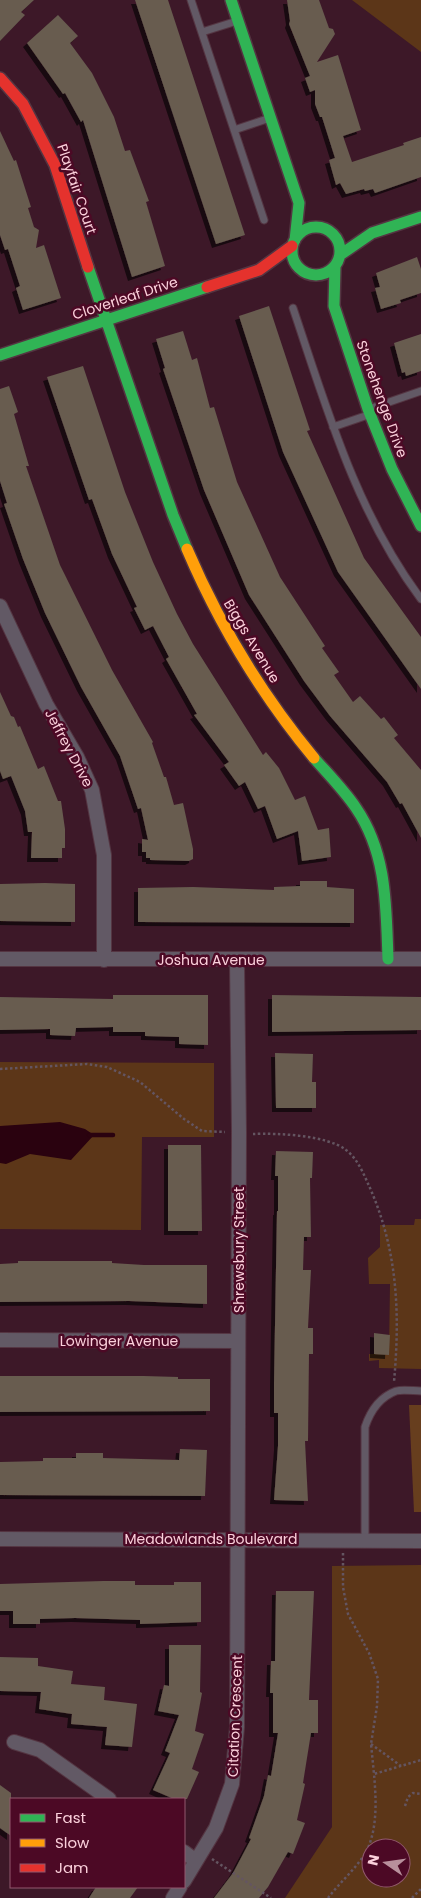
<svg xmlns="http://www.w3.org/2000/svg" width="421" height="1898" font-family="Poppins,sans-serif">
<defs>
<filter id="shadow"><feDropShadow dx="-4" dy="4" stdDeviation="0" flood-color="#0009"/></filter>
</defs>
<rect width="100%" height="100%" fill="#3d1828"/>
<!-- green -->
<path fill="#5c3618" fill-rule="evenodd" d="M352 0H421V52Z
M0 1062 214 1063V1137H142L141 1230 0 1229Z
M415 1219H421V1369L379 1368V1360L369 1361V1354H389L390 1284H369L368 1258 380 1247V1225H414Z
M421 1565V1898H285L332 1827V1566ZM371 1848H401V1878H371Z"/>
<!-- forest -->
<path fill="#673e1e" d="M409 1405H421V1512H414Z"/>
<!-- water -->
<path fill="#2a020f" d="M60 1122 85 1129 94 1135 71 1160 30 1154 6 1164 0 1163V1126Z"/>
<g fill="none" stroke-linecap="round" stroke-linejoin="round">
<!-- stream -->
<path stroke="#2a020f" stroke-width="4.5" d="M89 1135H113"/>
</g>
<!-- building -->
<path fill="#675b4f" filter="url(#shadow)" d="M0 0H34L21 12 25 15 0 41Z
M135 0H168L245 235 216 244Z
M287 0H319L329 28 333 29 335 34 317 62 338 55 361 130 343 136 352 162 404 145 403 143 421 137V177L375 193 373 189 365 191 364 189 346 194 340 183 336 185 329 160 335 158 322 117H320L315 104V90L310 92 305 78 310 76 289 24 290 21Z
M58 15 78 36 70 43 92 73 114 117 125 151 130 150 149 201 146 202 165 266 132 277 83 120 81 122 65 93 63 94 27 43Z
M0 131 14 161 16 160 31 207 28 208 34 227 39 230 36 248 44 245 61 298 23 310 16 288 20 286 8 249 5 250 0 235Z
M417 257 421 269V293L400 300 401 303 381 309 375 288 380 287 376 273Z
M269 306 310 430 307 431 364 558 421 637V689L338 572 283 452 239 316Z
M183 331 192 360 197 358 210 408 214 407 237 482 280 577 325 646 322 648 339 672 334 675 353 702 360 696 381 719 384 717 398 735 394 738 421 770V838L402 803 400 804 387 782 330 716 304 681 249 595 204 490 163 369 165 368 156 339Z
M421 334V371L406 376 405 372 402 373 394 343Z
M83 366 125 492 153 562 177 614 193 644 263 755 266 752 279 768 295 800 305 796 318 830 329 828 331 857 302 861 298 831 277 839 265 806 258 809 245 782 239 786 224 765 229 762 194 715 197 714 166 659 169 657 153 626 145 630 134 608 137 607 112 554 92 499 89 500 47 377Z
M9 386 18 412 14 414 29 466H26L60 565 112 670 153 742 152 743 164 777H166L174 805 183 803 193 849V859L189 861 150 860V858H146V852H142V839L148 840 141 808 138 809 120 756 81 687 45 613 23 559 4 504 7 503 0 481V389Z
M0 692 11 716 14 717 18 727 20 726 38 769 44 766 58 801H61L65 829V848H62V858H31L32 832H28L25 811 11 776 3 779 0 771Z
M300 881H327V887L354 889V923L138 922V888L193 887 274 890V887L300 886Z
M45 883 75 884V922L0 921V884Z
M113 995H208V1045L179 1044V1037L145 1036V1032H113V1027L76 1028 75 1036 50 1035V1029L0 1030V997L113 999Z
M272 995 421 997V1030L272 1032Z
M275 1053 313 1054 312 1082H316V1108H276Z
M168 1145H201L202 1231H168Z
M276 1151 313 1152 312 1178H310L311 1237H304L303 1270H311L308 1328H313V1354H309L308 1441H305L308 1501 274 1500 278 1446V1413H274V1383L277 1211H278V1176H275Z
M18 1261H112V1263L144 1265H207V1304L129 1301 0 1302V1264L18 1263Z
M374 1333 390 1335 389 1355 374 1354Z
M0 1376H144L178 1377V1379H210V1411L0 1412Z
M180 1449 207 1450 205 1496 0 1495V1462L43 1461V1458H76V1453H103V1458L179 1460Z
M103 1581H135V1585H174V1582H201V1622L140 1624V1620L75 1618 40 1619V1624H13V1611H0V1584Z
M276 1591H314L309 1700H318V1733H311L303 1783 305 1784 297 1820 305 1823 293 1854 288 1852 268 1887 259 1898H214L233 1873 251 1839 249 1838 264 1796 268 1775 271 1776 278 1733H273V1693H270L271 1661H275Z
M169 1645H201L200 1692 202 1693 195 1731 204 1734 192 1769 199 1772 187 1799H174L153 1790 170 1753 165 1751 179 1715 158 1711 164 1685 169 1686Z
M0 1657 38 1658V1666L73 1671 71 1684 105 1687 104 1700 137 1704 132 1747 105 1745 107 1727 71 1724 72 1714 39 1709 41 1692 0 1691Z
M0 1785 11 1793V1836L0 1828Z
M96 1887H138L130 1898H89Z"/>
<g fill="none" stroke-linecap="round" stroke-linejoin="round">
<defs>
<path id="lane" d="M191 0 264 220
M202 32 237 21
M234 130 270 118
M293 308C327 409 356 512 421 599
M369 409 421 391
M333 427 368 415
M365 1539V1427C370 1412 380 1397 396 1391 403 1389 414 1391 421 1391"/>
<path id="street" d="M0 606 46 704 77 757 92 790 104 855V960
M0 959H421
M0 1340 238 1341
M0 1539 421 1541
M14 1742 40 1750 109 1799
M184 1852 196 1861
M184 1881 216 1828 232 1784 237 1727 239 1132 237 961
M173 1898 180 1887"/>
<path id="fast" d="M231 0 299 203 295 240
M292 251a24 24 0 1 1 48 0a24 24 0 1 1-48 0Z
M340 255 372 233 421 217
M88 267 173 515 187 549
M335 267 334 306 368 409 392 469 421 526
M0 355 207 287
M314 758C328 774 344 790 356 808 387 853 386 906 388 959"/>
<path id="slow" d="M187 549C219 624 262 695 314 758"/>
<path id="jam" d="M0 78 23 104 55 165 88 267
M207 287 259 270 292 246"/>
</defs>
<!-- lane casing -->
<use href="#lane" stroke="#543542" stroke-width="9"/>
<!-- street casing -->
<use href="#street" stroke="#543542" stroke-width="16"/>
<!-- fast casing -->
<use href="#fast" stroke="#543542" stroke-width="14"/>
<!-- slow casing -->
<use href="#slow" stroke="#543542" stroke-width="14"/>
<!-- jam casing -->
<use href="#jam" stroke="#543542" stroke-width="14"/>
<!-- path -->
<path stroke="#645561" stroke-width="2.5" stroke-dasharray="2.5 2.5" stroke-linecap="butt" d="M0 1069 87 1064 107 1067 140 1082 184 1119 202 1131 225 1132
M253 1134C277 1133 327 1135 346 1150 358 1159 364 1175 370 1188 398 1252 400 1314 394 1382
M343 1553V1587L348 1614 369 1653 378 1679 377 1706 371 1744 374 1774
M371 1744 401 1766
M405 1806 408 1797 413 1793 421 1794
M212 1859 271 1898
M328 1898C340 1882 358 1867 367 1850 378 1827 376 1797 374 1774L421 1760
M412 1898 421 1889"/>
<!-- lane -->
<use href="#lane" stroke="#625965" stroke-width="7"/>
<!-- street -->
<use href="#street" stroke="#625965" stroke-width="14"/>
<!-- fast -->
<use href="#fast" stroke="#30b455" stroke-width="11"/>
<!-- slow -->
<use href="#slow" stroke="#ff9f0a" stroke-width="11"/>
<!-- jam -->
<use href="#jam" stroke="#e5322d" stroke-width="11"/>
</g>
<g text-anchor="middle" stroke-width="5" stroke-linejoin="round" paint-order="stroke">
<!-- street labels -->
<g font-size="14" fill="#fbd0db" stroke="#4c0925">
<text transform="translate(77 189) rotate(71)" y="5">Playfair Court</text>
<text transform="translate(125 298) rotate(-18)" y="5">Cloverleaf Drive</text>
<text transform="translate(382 399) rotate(70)" y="5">Stonehenge Drive</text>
<text transform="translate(252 641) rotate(59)" y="5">Biggs Avenue</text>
<text transform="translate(69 748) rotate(62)" y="5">Jeffrey Drive</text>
<text x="211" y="965">Joshua Avenue</text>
<text transform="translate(239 1250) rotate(-90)" y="5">Shrewsbury Street</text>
<text x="119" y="1346">Lowinger Avenue</text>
<text x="211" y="1544">Meadowlands Boulevard</text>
<text transform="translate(235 1716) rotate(-88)" y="5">Citation Crescent</text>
</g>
</g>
<!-- legend -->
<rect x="10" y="1798" width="175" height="90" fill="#4c0925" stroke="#92596e"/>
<rect x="20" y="1814" width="25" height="8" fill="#30b455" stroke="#92596e"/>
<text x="55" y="1823" font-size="15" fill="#fbd0db">Fast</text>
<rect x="20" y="1839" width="25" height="8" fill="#ff9f0a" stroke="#92596e"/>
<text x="55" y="1848" font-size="15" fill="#fbd0db">Slow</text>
<rect x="20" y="1864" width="25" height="8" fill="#e5322d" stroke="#92596e"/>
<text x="55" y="1873" font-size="15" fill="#fbd0db">Jam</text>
<!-- north arrow -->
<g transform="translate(386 1863) rotate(283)"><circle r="24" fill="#4c0925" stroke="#92596e"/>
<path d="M0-4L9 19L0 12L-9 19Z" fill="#b8909c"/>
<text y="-8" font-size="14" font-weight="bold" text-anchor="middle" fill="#fbd0db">N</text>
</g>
</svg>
